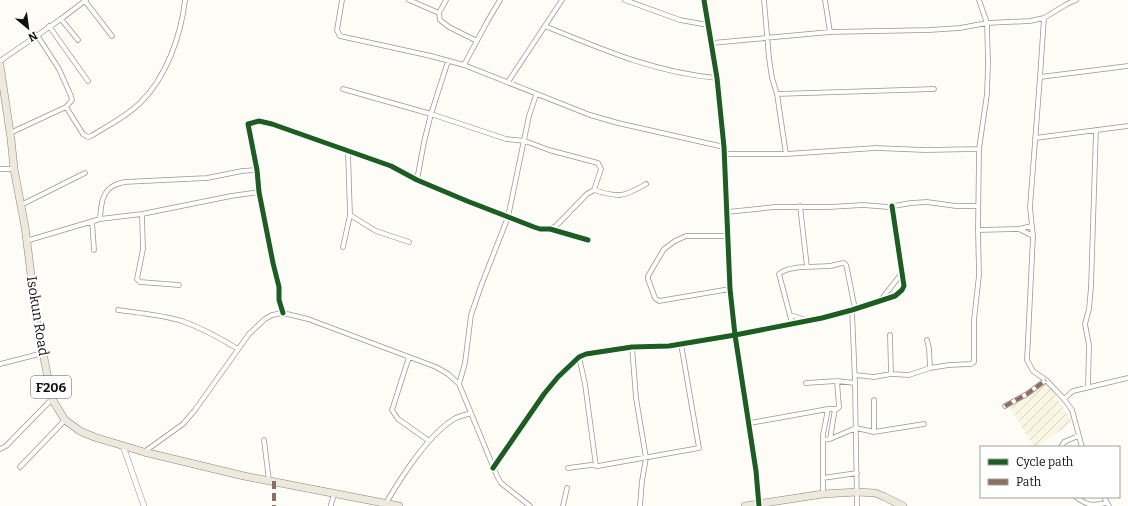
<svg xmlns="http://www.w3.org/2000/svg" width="1128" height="506" font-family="Bitter,serif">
<defs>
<pattern id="farmland-furrows" width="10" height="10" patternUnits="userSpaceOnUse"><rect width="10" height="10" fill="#f9f7e4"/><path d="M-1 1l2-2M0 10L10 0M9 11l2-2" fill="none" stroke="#d4d3c3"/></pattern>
</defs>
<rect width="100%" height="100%" fill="#fdfcf7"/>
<!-- farmland -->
<path fill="url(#farmland-furrows)" d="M1045 383 1049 385 1072 422 1037 447H1034L1009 405 1027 397Z"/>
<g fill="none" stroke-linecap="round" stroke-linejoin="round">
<defs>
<path id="minor" d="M342 0 337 30 340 36 431 56 464 65 590 115 618 123 724 147
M409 0 439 13
M446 0 439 13 440 20 449 27 477 41
M625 0 680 20 708 25
M704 0C712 49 721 97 724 147 728 194 726 241 730 289 736 361 754 431 759 504
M764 0 769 58 772 78 777 94 786 154
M825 0 830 32
M85 1 112 36
M1044 18 1040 77 1030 207 1033 236 1027 360 1033 371 1046 380 1064 399 1072 410 1082 447
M61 19 78 40
M49 26 88 81
M545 26C601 49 656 73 717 78
M712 43 830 32 929 30 960 28 987 23 1030 21 1044 18 1067 4 1076 0
M0 61 61 19 86 0
M464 65 487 22 500 0
M1040 77 1128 66
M508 82 562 0
M343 89 431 114 506 139 525 141 549 150 598 163 601 169 594 190
M777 94 934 89
M66 107 83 134 88 137 91 136C107 126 126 117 140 103 166 78 181 36 185 0
M10 133 66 107 72 100 71 96 59 69 37 35
M1035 138 1128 126
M725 154H786L876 148 925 150 979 149
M0 169H14
M417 180 424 142 431 114 448 61
M21 205 85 173
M800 206 807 267
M727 212 775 207H829L863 205 888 207 911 203 927 202 956 206H978
M142 214 143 249 137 279 140 282 179 285
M350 215 376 231 409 242
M100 219C101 207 101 191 115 185 117 184 121 183 124 182L207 178 242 171 257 170
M92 221 94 250
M550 229 556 226 587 194 594 190C619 198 624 197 646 184
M1019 229 1033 236
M978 230 1019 229 1032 226
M727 236H686L675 241 664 249 648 276V279L655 298 659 301 730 289
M26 241 100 219 142 214 231 196 259 192
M343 247 350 215 348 152
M880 301 902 273
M118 310C140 313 162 315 182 321 202 328 220 338 238 349
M852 310 855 383 857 506
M283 313 279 300V287L273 263 259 192 257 170 248 124 259 121 272 124 391 166 417 180 467 201 534 227 540 229H550L588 240
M790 315 806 320
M792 323 779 274C788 265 816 267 829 266 834 266 839 263 844 263L846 265 847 269 855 309
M890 335 891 374
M927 340 929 348 930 368
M632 347 636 398 646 458 642 481 640 506
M409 357 392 410 398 419 429 441
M579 357 585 384 596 466
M0 364 43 353
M855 375 874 377 891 374 909 375 930 368 949 365 971 364 974 362V320L979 275 978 230 979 149 987 94 988 63 987 23 979 0
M806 383 837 381 855 383
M459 384 465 363 471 315 481 286 508 217 529 116 536 95
M1088 387 1089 345 1085 324 1089 309 1091 287 1096 130
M1064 399 1073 391 1128 378
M874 400V432
M1005 406 1027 394 1046 380
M750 423 828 409H837L839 407 837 381
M830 439 835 409
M264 440 269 481
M823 440 830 439 856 428 874 432 924 424
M1061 447 1064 442 1078 436
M0 449 6 446 52 399
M144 452 183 424 195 410 249 334 265 319 272 315 283 313 308 319 436 367 448 374 459 384 497 476 501 483 530 506
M20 467 65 420
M493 468 544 394 558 377 579 357 586 354 632 347 669 346 735 335 822 318 852 310 895 296 902 290 904 286 892 206
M568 468 591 465 598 466 699 448 681 344
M823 478 857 473
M823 494V435L828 409
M1076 497C1088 506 1092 506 1106 503
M1104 497 1109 506
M386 503C402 476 427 436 454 419 459 416 466 415 471 413
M331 506C331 501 334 498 334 493
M563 506 567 488"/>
<path id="tertiary" d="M123 446 144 506"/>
<path id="primary" d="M0 65 11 139 14 169 25 227 37 322 52 399 65 420 80 431 94 437 144 452 244 476 399 506
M745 506 823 494 857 492 875 493 885 497 903 506"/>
</defs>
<!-- minor casing -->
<use href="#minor" stroke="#979795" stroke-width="5.5"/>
<!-- tertiary casing -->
<use href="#tertiary" stroke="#979795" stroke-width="6"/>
<!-- primary casing -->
<use href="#primary" stroke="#858482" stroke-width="8"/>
<!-- minor -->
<use href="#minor" stroke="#fffffe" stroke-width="4"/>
<!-- tertiary -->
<use href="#tertiary" stroke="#fffffe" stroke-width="5"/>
<!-- primary -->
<use href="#primary" stroke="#ede9dc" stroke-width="7"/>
<!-- quiet -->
<path stroke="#8d6e63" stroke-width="4" stroke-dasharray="8 4" stroke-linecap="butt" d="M1005 406 1027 394 1046 380
M274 481V506"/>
<defs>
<path id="cycleway" d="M704 0 717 78 724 147 730 289 735 335 756 471 759 506
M283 313 279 300V287L273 263 259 192 257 170 248 124 259 121 272 124 391 166 417 180 467 201 534 227 540 229H550L588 240
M493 468 544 394 558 377 579 357 586 354 632 347 669 346 735 335 822 318 852 310 895 296 902 290 904 286 892 206"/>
</defs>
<!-- cycleway casing -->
<use href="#cycleway" stroke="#fff" stroke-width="8"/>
<!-- cycleway -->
<use href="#cycleway" stroke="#1b5e20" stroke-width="5"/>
</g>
<g text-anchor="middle" stroke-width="4" stroke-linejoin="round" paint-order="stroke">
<!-- shield labels -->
<rect fill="#fff" stroke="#585858" stroke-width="1" x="31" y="376" width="40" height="22" rx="3"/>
<g font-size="13" font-weight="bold" fill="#111">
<text x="51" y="392">F206</text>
</g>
<!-- street labels -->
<g font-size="14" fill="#111" stroke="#fff">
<text transform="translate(38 316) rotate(81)" y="5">Isokun Road</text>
</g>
</g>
<!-- legend -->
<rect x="980" y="446" width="140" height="52" fill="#ffffff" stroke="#a0a0a0"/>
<rect x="988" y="459" width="20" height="6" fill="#1b5e20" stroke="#a0a0a0"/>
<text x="1016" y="466" font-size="12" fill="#111111">Cycle path</text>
<rect x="988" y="479" width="20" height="6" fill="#8d6e63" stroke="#a0a0a0"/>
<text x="1016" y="486" font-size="12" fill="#111111">Path</text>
<!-- north arrow -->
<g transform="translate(28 28) rotate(151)" stroke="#ffffff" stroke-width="3" paint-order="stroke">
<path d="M0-3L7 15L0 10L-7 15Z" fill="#111111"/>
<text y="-6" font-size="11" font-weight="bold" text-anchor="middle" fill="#111111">N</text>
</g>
</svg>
